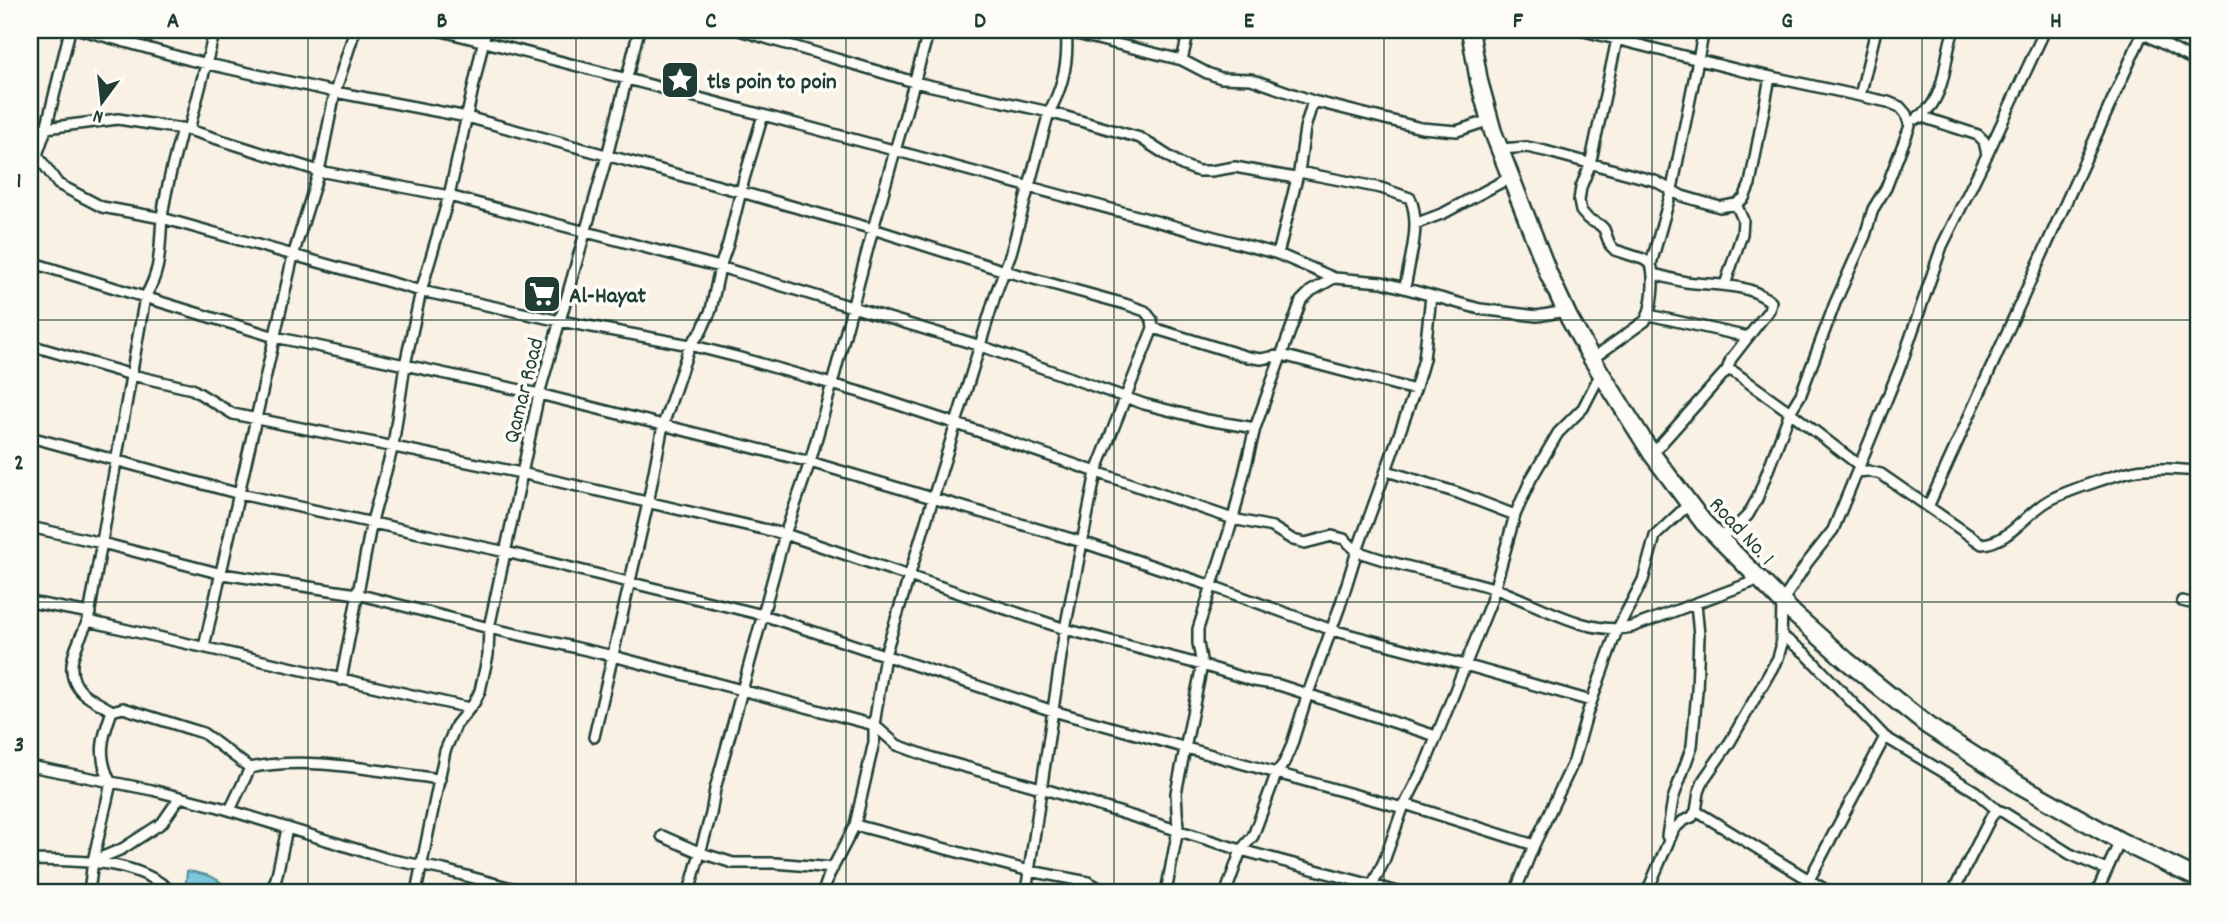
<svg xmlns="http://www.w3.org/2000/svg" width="2229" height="922" font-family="Dekko,sans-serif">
<defs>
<pattern id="water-ripples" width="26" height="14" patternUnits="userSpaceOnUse" patternTransform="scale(1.75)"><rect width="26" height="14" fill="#7cc6dc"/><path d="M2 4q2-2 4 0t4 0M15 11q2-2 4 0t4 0" fill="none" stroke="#65a2b3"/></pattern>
</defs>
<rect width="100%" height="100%" fill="#f9f1e4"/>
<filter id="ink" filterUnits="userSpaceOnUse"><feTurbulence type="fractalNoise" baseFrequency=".0143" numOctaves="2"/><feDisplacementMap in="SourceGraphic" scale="14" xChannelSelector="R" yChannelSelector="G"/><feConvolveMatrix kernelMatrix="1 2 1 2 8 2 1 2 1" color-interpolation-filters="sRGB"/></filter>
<g filter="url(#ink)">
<!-- water -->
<path fill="url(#water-ripples)" stroke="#578f99" stroke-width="2" d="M187 871C202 873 222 877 229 892H185Z"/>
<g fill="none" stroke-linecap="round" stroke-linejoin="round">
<defs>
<path id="street" d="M82 30 190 60 335 92 467 117 741 192 873 229 1005 271 1125 304 1145 311 1152 320 1153 328 1248 357 1261 359 1282 355 1415 390
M438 30C719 101 998 179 1278 254L1334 278 1382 282 1480 309 1537 316 1566 311
M739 30 914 82 1049 112 1140 138 1182 165 1198 171H1211L1235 167 1295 178
M1060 30 1182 60 1207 73 1221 78 1251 79 1313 101 1421 128 1457 131 1490 120
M1580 30 1739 70 1888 102 1900 107 1906 114 1910 126 1886 188 1873 209 1865 236 1835 303 1801 394 1790 412 1757 499 1748 515 1738 525 1719 538
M2137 30 2199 63
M1182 60 1189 30
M1860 96 1876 30
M1313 101 1305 128 1299 172 1381 188 1410 198C1422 224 1409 261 1405 288
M1916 119C1922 114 1930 109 1933 103 1947 80 1945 53 1954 30
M30 130 118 119 189 130 319 171 449 196 720 267 981 346 1144 404 1207 420 1255 428 1233 519 1272 527 1293 540 1305 543 1332 536 1344 539 1357 551 1340 606 1307 696 1291 747 1284 763 1277 772 1253 836 1241 850 1226 892
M189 130 215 30
M1501 149 1527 147 1545 151 1655 181 1682 196 1720 207 1736 204 1744 198 1750 184 1770 77
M37 155 58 184 102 207 162 218 421 291 560 321 690 345 741 358 863 393 957 424 1233 519 1198 629V643L1202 665 1176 793 1178 829 1166 892
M1987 155 2045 30
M30 175 46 129 70 30
M1415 224 1444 213 1511 177
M1278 254 1298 174
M30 262 275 337 539 394 810 462 1082 542 1212 586 1332 630 1465 665 1591 701
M1651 264 1672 189 1704 30
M1654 274C1665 277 1675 280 1686 282 1715 286 1747 282 1771 302L1769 310 1731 359 1727 370
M1725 285 1742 234 1743 220 1736 204
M1431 296 1424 359 1415 390 1357 551C1400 568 1448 574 1493 588 1535 602 1587 637 1632 627L1758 580
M1649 315 1748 337
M30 345 132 375 192 389 233 414 521 473 785 534 1065 629 1202 665 1254 681 1279 685 1436 736
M1592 359 1645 321C1653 309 1655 277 1651 264L1643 259 1615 250 1610 245 1604 229 1600 225 1588 219 1581 211 1579 201 1581 187 1590 165 1619 30
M1255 428 1301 301 1311 291 1334 278
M30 437 240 494 506 552 763 615 1053 711 1403 808
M1652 454 1727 370 1734 372 1790 412 1860 466
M1387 471 1458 493 1515 515
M1857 472 1868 471 1881 474 1982 544C2010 542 2025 514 2048 501 2063 492 2130 469 2145 469 2163 468 2181 470 2199 471
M1928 507 2144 30
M30 527 102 543 222 574 357 594 489 628 613 656 874 725 897 745 933 758 1041 788 1241 850 1398 892
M2182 601 2199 605
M30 602 90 613
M88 621 469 708
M1781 635 1805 653 1885 737 1975 791 1997 810 2003 812 2070 854 2107 870
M204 647 293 256 319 171 335 92 355 30
M341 680 372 521 393 446 405 365 421 291 449 196 486 30
M112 711C103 705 91 700 83 693 60 672 78 643 88 621L145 297C162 269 159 250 162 219 165 189 175 158 182 128
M594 737 648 503 663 425 690 345 701 332 711 310 720 267 728 244 744 179 763 115
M30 766 152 790 219 807 388 859 444 870 526 892
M1405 804 1534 845
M230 810 250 768C308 755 380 772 440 779
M1696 811 1829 892
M855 825 1030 871 1088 882 1107 892
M662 836 701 853 733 863H775L833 868
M1667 836 1673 799 1692 746 1697 691 1699 635 1696 604
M30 860C77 861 135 858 172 892
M93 861 122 849 162 823 180 797
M1809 880 1885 737
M89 892 93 861 111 783C97 756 102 738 112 711L123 708 203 733 250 768
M270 892 276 879 287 829
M416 892 445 751 456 725 474 703 480 691 488 655 489 628 539 394 607 156 639 30
M689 892 711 814 715 789 785 534 810 462 832 384 873 229 929 30
M823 892 829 875 855 825 874 742V725L885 655 996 293 1011 253 1049 112C1063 87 1069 58 1066 30
M1026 892 1065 629 1096 472 1153 328
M1369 892 1384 861 1403 808 1425 765 1491 601 1515 515 1531 479 1558 433 1583 408 1601 373
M1515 892 1534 845 1574 761 1587 714 1617 630 1643 580 1655 536 1689 504
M1647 892 1674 829 1683 821 1692 817 1696 811 1699 792 1704 779 1730 742 1778 658 1781 647 1782 602 1807 563 1833 530 1902 362 1942 246 1987 155 1984 141 1978 135 1919 116
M1953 892 1991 817 1997 810
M2097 892 2120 841"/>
<path id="highway" d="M1470 30 1479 81 1493 132 1549 275 1569 318 1592 359 1652 454 1703 522 1794 614 1847 661 1928 726 2020 785 2120 841 2199 879"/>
</defs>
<!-- street casing -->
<use href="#street" stroke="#1f3d34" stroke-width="14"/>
<!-- highway casing -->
<use href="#highway" stroke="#1f3d34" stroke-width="21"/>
<!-- street -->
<use href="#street" stroke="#fdfcf7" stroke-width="9"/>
<!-- highway -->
<use href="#highway" stroke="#fdfcf7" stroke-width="16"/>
</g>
</g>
<!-- grid -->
<path fill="none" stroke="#1f3d34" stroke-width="2" stroke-opacity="0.55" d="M308 30V892M576 30V892M846 30V892M1114 30V892M1384 30V892M1652 30V892M1922 30V892M30 320H2199M30 602H2199"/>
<!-- icons -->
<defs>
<symbol id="sight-square" viewBox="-11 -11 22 22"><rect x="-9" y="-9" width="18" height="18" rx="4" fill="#1f3d34" stroke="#fdfcf7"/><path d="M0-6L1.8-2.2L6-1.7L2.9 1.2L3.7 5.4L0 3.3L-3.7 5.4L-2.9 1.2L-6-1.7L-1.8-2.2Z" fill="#fff"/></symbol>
<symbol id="supermarket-square" viewBox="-11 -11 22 22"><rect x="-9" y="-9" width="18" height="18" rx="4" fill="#1f3d34" stroke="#fdfcf7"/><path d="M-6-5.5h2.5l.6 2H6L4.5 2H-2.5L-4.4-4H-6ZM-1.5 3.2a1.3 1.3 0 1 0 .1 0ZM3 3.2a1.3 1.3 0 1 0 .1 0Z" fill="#fff"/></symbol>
</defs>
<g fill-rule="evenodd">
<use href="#sight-square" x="658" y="58" width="44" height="44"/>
<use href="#supermarket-square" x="520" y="272" width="44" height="44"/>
</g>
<g text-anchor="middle" stroke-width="7" stroke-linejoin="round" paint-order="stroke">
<!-- poi labels -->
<g font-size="23" font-weight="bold" fill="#1f3d34" stroke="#fdfcf7" text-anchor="start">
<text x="707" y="88">tls poin to poin</text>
<text x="569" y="302">Al-Hayat</text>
</g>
<!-- street labels -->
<g font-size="23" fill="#1f3d34" stroke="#fdfcf7">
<text transform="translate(522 390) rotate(-76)" y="8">Qamar Road</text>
<text transform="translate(1743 530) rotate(47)" y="8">Road No. 1</text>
</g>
</g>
<!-- margin -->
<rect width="2229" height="922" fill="none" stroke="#fdfcf7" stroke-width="77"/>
<!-- north arrow -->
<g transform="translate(102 102) rotate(195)" stroke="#fdfcf7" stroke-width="5" paint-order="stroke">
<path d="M0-5L12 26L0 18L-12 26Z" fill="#1f3d34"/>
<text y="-10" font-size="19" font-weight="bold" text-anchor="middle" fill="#1f3d34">N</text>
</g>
<rect x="38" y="38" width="2152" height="846" fill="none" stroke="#1f3d34" stroke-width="2.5"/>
<g font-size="23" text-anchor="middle" font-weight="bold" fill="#1f3d34">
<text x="173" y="27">A</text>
<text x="442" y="27">B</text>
<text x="711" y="27">C</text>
<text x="980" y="27">D</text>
<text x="1249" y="27">E</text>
<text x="1518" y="27">F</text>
<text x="1787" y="27">G</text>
<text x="2056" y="27">H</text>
<text x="19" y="187">1</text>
<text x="19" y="469">2</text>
<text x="19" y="751">3</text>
</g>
</svg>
